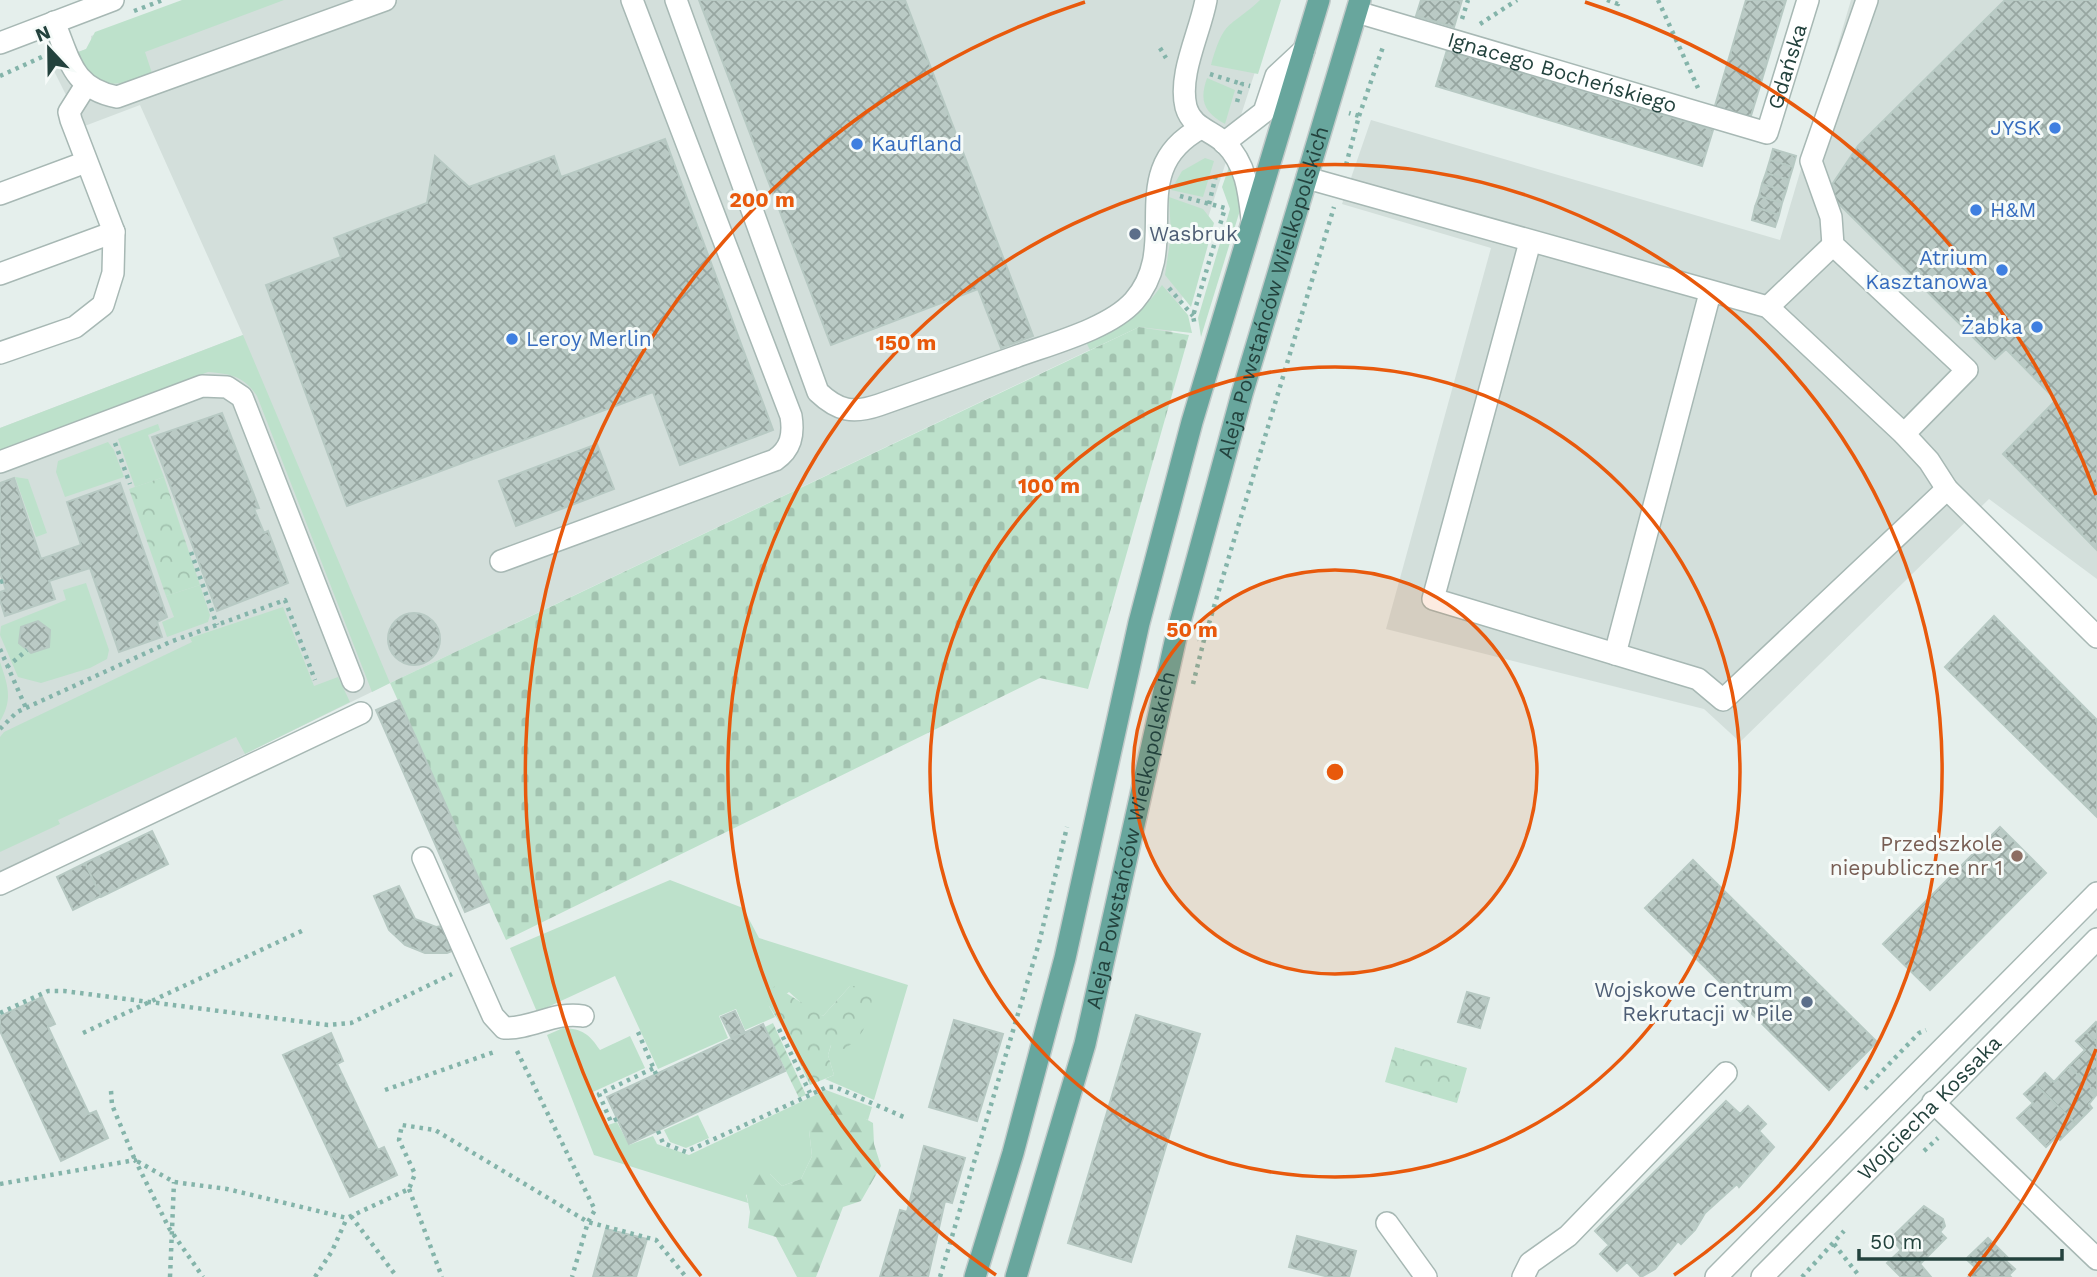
<svg xmlns="http://www.w3.org/2000/svg" width="2097" height="1277" font-family="'Work Sans',sans-serif">
<defs>
<pattern id="forest-firs" width="22" height="20" patternUnits="userSpaceOnUse" patternTransform="scale(1.75)"><rect width="22" height="20" fill="#bde1cb"/><path d="M5 1l3.5 6h-7zM16 11l3.5 6h-7z" fill="#a2c2af"/></pattern>
<pattern id="cemetery-stones" width="16" height="16" patternUnits="userSpaceOnUse" patternTransform="scale(1.75)"><rect width="16" height="16" fill="#bde1cb"/><path d="M2 7V4a2 2 0 0 1 4 0v3zM10 15v-3a2 2 0 0 1 4 0v3z" fill="#a2c2af"/></pattern>
<pattern id="park-crowns" width="20" height="18" patternUnits="userSpaceOnUse" patternTransform="scale(1.75)"><rect width="20" height="18" fill="#bde1cb"/><path d="M2 6a3 3 0 1 1 6 0M12 15a3 3 0 1 1 6 0" fill="none" stroke="#a2c2af"/></pattern>
<pattern id="garden-furrows" width="10" height="10" patternUnits="userSpaceOnUse" patternTransform="scale(1.75)"><rect width="10" height="10" fill="#bde1cb"/><path d="M-1 1l2-2M0 10L10 0M9 11l2-2" fill="none" stroke="#a2c2af"/></pattern>
<pattern id="building-cross-hatch" width="8" height="8" patternUnits="userSpaceOnUse" patternTransform="scale(1.75)"><rect width="8" height="8" fill="#bacac5"/><path d="M0 0l8 8M0 8l8-8" fill="none" stroke="#97a6a1"/></pattern>
</defs>
<rect width="100%" height="100%" fill="#e5efec"/>
<!-- built -->
<path fill="#d3dfdb" d="M188 0H1278L1171 333 1138 327 390 683 0 874V428L243 335 140 105 82 127 50 63 92 47 91 36Z
M1851 0H2097V579L1989 499 1740 742 1704 709 1386 629 1491 248 1342 204 1371 120 1780 240Z"/>
<!-- grass -->
<path fill="#bde1cb" d="M182 0H284L145 52 152 73C117 87 94 94 78 52L86 49 95 32Z
M1260 0H1281L1258 74 1211 65C1225 17 1228 30 1260 0Z
M1207 78 1235 90 1225 124C1204 112 1199 101 1207 78Z
M1205 158 1214 161 1203 197 1171 190 1182 171Z
M1229 167 1239 180 1241 207 1201 337 1198 318 1230 209 1222 187Z
M1169 197 1203 209 1214 223 1191 307 1165 275 1171 235Z
M1162 285 1188 315 1192 333 1139 327 1090 350 1086 342C1121 326 1140 316 1162 285Z
M243 335 390 683 372 692 257 396C244 376 231 374 208 372L0 450V428Z
M158 424 160 430 148 435 164 477 135 487 118 439Z
M108 442 114 450 124 477 65 497 56 472 58 461Z
M15 477 28 479 47 533 36 537Z
M86 583 109 650 107 659 90 668 41 683 18 677 0 635 1 626 66 600 63 590Z
M200 585 210 615 208 622 167 637 162 622 174 617 166 596Z
M283 607 314 686 338 677 350 702 245 754 236 737 58 820 60 824 0 852V737L4 732 192 642 190 638Z
M0 662C8 685 13 700 0 721Z
M670 880 743 908 759 938 908 985 874 1100 825 1079 834 1075 828 1055 850 986 823 1016 808 1009 789 992 769 1006 775 1017 745 1030 736 1009 719 1016 728 1038 658 1069 615 976 537 1012 510 948Z
M563 1028C583 1029 589 1034 600 1050L630 1036 645 1068 593 1092 608 1125 617 1122 629 1145 653 1136 657 1144 689 1155 826 1090 872 1107 868 1120 859 1117 809 1130 812 1156 801 1179 782 1186 770 1174 746 1195 748 1203 594 1155 547 1035Z
M698 1115 709 1138 686 1148 670 1142 664 1130Z"/>
<!-- forest -->
<path fill="url(#forest-firs)" d="M834 1101 873 1123 874 1144 881 1166 861 1201 843 1207 816 1277H797L776 1237 748 1228 750 1212 745 1187 759 1172 770 1174 782 1186 801 1179 812 1156 809 1130 813 1109Z"/>
<!-- cemetery -->
<path fill="url(#cemetery-stones)" d="M1139 327 1189 335 1088 689 1040 678 506 940 390 683Z"/>
<!-- park -->
<path fill="url(#park-crowns)" d="M164 477 200 585 166 596 129 489Z
M775 986 823 1016 850 986H862L872 996C871 1017 864 1038 844 1049L831 1045 828 1055 834 1075 810 1085 785 1031 769 1006 765 993Z
M1395 1047 1467 1068 1457 1103 1385 1082Z"/>
<!-- garden -->
<path fill="url(#garden-furrows)" d="M773 1023 806 1095 799 1098 765 1027Z"/>
<!-- building -->
<path fill="url(#building-cross-hatch)" stroke="#b7c9c3" stroke-width="2" d="M699 0H905L1033 336 1001 348 978 289 831 345Z
M1421 0H1462L1454 27 1416 16Z
M1746 0H1786L1750 119 1714 109Z
M2005 0H2097V550L2003 454 2056 400 2006 349 1995 359 1827 192 1858 146Z
M1447 50 1713 130 1702 166 1436 86Z
M665 139 773 430 680 465 653 392 347 506 266 285 341 257 334 238 427 203 435 156 469 187 554 156 561 177Z
M1773 149 1796 156 1793 167 1770 160Z
M1770 160 1793 167 1789 180 1766 173Z
M1766 173 1789 180 1786 191 1762 184Z
M1762 184 1786 191 1782 203 1759 196Z
M1759 196 1782 203 1779 215 1755 207Z
M1755 207 1779 215 1775 227 1752 220Z
M222 413 259 508 254 509 264 533 268 531 288 583 217 611 152 437Z
M597 444 614 489 516 526 499 481Z
M14 478 41 559 81 545 67 502 120 483 167 617 157 622 162 637 119 652 90 568 49 581 55 599 5 616 0 600V592L6 590 0 572V483Z
M388 639a26 26 0 1 1 52 0a26 26 0 1 1-52 0Z
M1994 616 2097 720V817L1945 667Z
M38 621 50 630 49 647 31 653 19 643 21 627Z
M399 700 489 902 465 912 376 710Z
M2000 827 2046 873 1930 990 1883 944Z
M152 831 168 864 101 897 85 863Z
M1693 860 1877 1042 1829 1090 1645 908Z
M85 863 101 896 73 910 57 877Z
M399 886 415 919 436 927 448 925 457 949 447 953H425L405 945 389 930 374 896Z
M1467 992 1489 998 1480 1028 1458 1022Z
M42 997 55 1024 48 1027 89 1114 96 1111 108 1138 61 1161 0 1031V1016Z
M735 1011 745 1033 732 1039 721 1017Z
M1136 1015 1200 1034 1131 1262 1068 1243Z
M954 1020 1003 1034 977 1121 929 1107Z
M2096 1022 2097 1023V1043L2086 1032Z
M763 1024 785 1071 629 1144 607 1097Z
M2086 1032 2097 1043V1094L2069 1066 2085 1050 2076 1041Z
M331 1033 343 1061 337 1064 378 1150 384 1147 397 1175 350 1197 283 1055Z
M2069 1066 2097 1094 2089 1104 2092 1108 2076 1124 2035 1084 2045 1073 2054 1082Z
M2035 1084 2076 1124 2060 1140 2056 1137 2046 1147 2017 1118 2033 1103 2024 1094Z
M1726 1101 1740 1114 1748 1106 1766 1124 1759 1131 1774 1147 1739 1187 1737 1184 1705 1213 1695 1230 1681 1244 1678 1241 1655 1269 1641 1277 1627 1262 1617 1271 1600 1254 1609 1245 1595 1231Z
M924 1146 965 1158 952 1203 945 1201 928 1277H880L900 1210 907 1212Z
M1924 1206 1943 1219 1945 1226 1940 1232 1946 1238 1920 1264 1931 1277H1901L1887 1263 1901 1250 1891 1238Z
M606 1229 647 1239 636 1277H593Z
M1297 1236 1356 1251 1349 1277H1329L1289 1267Z
M1988 1238 2008 1258 2006 1261 2015 1269 2009 1275 2011 1277H1968L1976 1268 1966 1259Z"/>
<g fill="none" stroke-linecap="round" stroke-linejoin="round">
<defs>
<g id="minor">
<path d="M676 0 818 392C838 411 853 414 879 405 924 389 969 373 1015 357 1050 344 1109 329 1134 301 1184 244 1122 171 1201 128"/>
<path d="M1206 0C1200 33 1178 74 1186 107 1192 128 1211 130 1225 143 1246 164 1249 191 1252 219"/>
<path d="M1867 0 1811 161 1831 217 1833 245 1967 370 1904 434"/>
<path id="s1" d="M1357 12 1767 133 1808 0"/>
<path d="M54 22C70 60 72 88 117 97L385 0"/>
<path d="M0 43 113 0"/>
<path d="M1224 143 1264 112 1276 76 1304 50"/>
<path d="M1307 178 1768 307 1904 434 1929 461 1947 489 2097 637"/>
<path d="M0 194 86 162"/>
<path d="M1530 242 1433 599 1698 679 1723 700 1947 489"/>
<path d="M0 274 114 232"/>
<path d="M1768 307 1833 245"/>
<path d="M0 353 75 327 103 305 113 273 114 232 71 120 69 112 86 85"/>
<path d="M0 462 202 386 227 387 242 397 353 681"/>
<path d="M501 561 775 460C791 449 794 435 791 416L632 0"/>
<path d="M1615 654 1710 293"/>
<path d="M423 858 493 1016 504 1028C532 1029 555 1011 583 1016"/>
<path d="M0 884 361 713"/>
<path d="M1933 1102 2097 1259"/>
<path d="M1387 1223 1426 1277"/>
<path d="M1523 1277 1530 1263 1568 1236 1726 1073"/>
<path d="M1716 1277 2097 893"/>
<path id="s2" d="M1762 1277 2097 939"/>
</g>
<g id="major">
<path d="M975 1277 1013 1153 1065 958 1139 623 1192 422 1319 0"/>
<path id="s3" d="M1016 1277 1085 1044 1177 633 1242 394 1360 0"/>
</g>
</defs>
<!-- minor casing -->
<use href="#minor" stroke="#a7b8b4" stroke-width="24"/>
<!-- major casing -->
<use href="#major" stroke="#c1cac9" stroke-width="24"/>
<!-- path -->
<path stroke="#84b4aa" stroke-width="4.5" stroke-dasharray="3.5 5" stroke-linecap="butt" d="M1607 0 1618 4 1619 0
M1658 0 1698 88
M134 11 163 0
M1462 19 1468 0
M1480 24 1517 0
M1160 48 1166 58
M1210 74 1242 84
M0 76 44 56
M1237 102 1242 84 1250 86
M1359 116 1384 44
M1346 165 1359 116 1349 113
M1180 196 1225 208 1193 316 1195 326
M1209 204 1217 171
M1169 288 1193 316
M115 443 130 484
M191 552 217 625
M0 582 3 581
M1204 640 1334 207
M0 649 26 708
M7 667 27 650
M1193 684 1204 640 1198 639
M0 729 17 712 170 642 285 600 315 680
M0 1013 48 991H64L328 1025 351 1023 452 974
M779 1029 810 1093
M638 1032 656 1074
M83 1033 306 929
M517 1051 595 1210 588 1222 572 1277
M1865 1089 1919 1033 1926 1030
M385 1090 497 1051
M111 1091 112 1105 135 1160 174 1182 227 1189 347 1218 409 1189 415 1174 399 1140 402 1125 435 1130 588 1222 656 1240 686 1277
M617 1119 611 1122 599 1094 654 1068
M658 1131 663 1143 686 1152 827 1087H835L906 1118
M1924 1151 1938 1138
M0 1184 135 1160 169 1228 203 1277
M409 1189 442 1277
M351 1216 397 1277
M1834 1244 1860 1277
M170 1277 174 1182
M315 1277 332 1251 347 1218
M940 1277 1039 943 1067 827
M1802 1277 1844 1231"/>
<!-- minor -->
<use href="#minor" stroke="#fff" stroke-width="21"/>
<!-- major -->
<use href="#major" stroke="#68a69d" stroke-width="21"/>
</g>
<!-- distance rings -->
<circle cx="1335" cy="772" r="202" fill="#e8590c" fill-opacity=".12"/>
<g fill="none" stroke="#e8590c" stroke-width="3.5">
<circle cx="1335" cy="772" r="202"/>
<circle cx="1335" cy="772" r="405"/>
<path d="M996 1275A607 607 0 1 1 1674 1275"/>
<path d="M2096 1049A810 810 0 0 1 1969 1276M701 1276A810 810 0 0 1 1085 2M1585 2A810 810 0 0 1 2096 495"/>
</g>
<!-- markers -->
<g fill="#3f7fe0" stroke="#f6fbf9" stroke-width="2.5">
<circle cx="2055" cy="128" r="7"/>
<circle cx="857" cy="144" r="7"/>
<circle cx="1976" cy="210" r="7"/>
<circle cx="2002" cy="270" r="7"/>
<circle cx="2037" cy="327" r="7"/>
<circle cx="512" cy="339" r="7"/>
</g>
<g fill="#5c6f8a" stroke="#f6fbf9" stroke-width="2.5">
<circle cx="1135" cy="234" r="7"/>
<circle cx="1807" cy="1002" r="7"/>
</g>
<circle fill="#8d6e63" stroke="#f6fbf9" stroke-width="2.5" cx="2017" cy="856" r="7"/>
<g text-anchor="middle" stroke-width="6" stroke-linejoin="round" paint-order="stroke">
<!-- street labels -->
<g font-size="21" fill="#23423d" stroke="#f6fbf9">
<text dy="7" stroke="none"><textPath href="#s1" startOffset="497">Gdańska</textPath></text>
<text dy="7" stroke="none"><textPath href="#s1" startOffset="214">Ignacego Bocheńskiego</textPath></text>
<text dy="7" stroke="none"><textPath href="#s3" startOffset="1018">Aleja Powstańców Wielkopolskich</textPath></text>
<text dy="7" stroke="none"><textPath href="#s3" startOffset="452">Aleja Powstańców Wielkopolskich</textPath></text>
<text dy="7" stroke="none"><textPath href="#s2" startOffset="238">Wojciecha Kossaka</textPath></text>
</g>
<!-- shop labels -->
<g font-size="21" fill="#366cbe" stroke="#f6fbf9" text-anchor="end">
<text x="2041" y="135">JYSK</text>
<text x="871" y="151" text-anchor="start">Kaufland</text>
<text x="1990" y="217" text-anchor="start">H&amp;M</text>
<text x="1988" y="265">Atrium<tspan x="1988" dy="24">Kasztanowa</tspan></text>
<text x="2023" y="334">Żabka</text>
<text x="526" y="346" text-anchor="start">Leroy Merlin</text>
</g>
<!-- service labels -->
<g font-size="21" fill="#4e5e75" stroke="#f6fbf9" text-anchor="start">
<text x="1149" y="241">Wasbruk</text>
<text x="1793" y="997" text-anchor="end">Wojskowe Centrum<tspan x="1793" dy="24">Rekrutacji w Pile</tspan></text>
</g>
<!-- education labels -->
<g font-size="21" fill="#785e54" stroke="#f6fbf9" text-anchor="end">
<text x="2003" y="851">Przedszkole<tspan x="2003" dy="24">niepubliczne nr 1</tspan></text>
</g>
</g>
<circle cx="1335" cy="772" r="10" fill="#e8590c" stroke="#f6fbf9" stroke-width="3.5"/>
<g font-size="21" text-anchor="middle" font-weight="bold" fill="#e8590c" stroke="#f6fbf9" stroke-width="6" stroke-linejoin="round" paint-order="stroke">
<text x="762" y="207">200 m</text>
<text x="906" y="350">150 m</text>
<text x="1049" y="493">100 m</text>
<text x="1192" y="637">50 m</text>
</g>
<!-- north arrow -->
<g transform="translate(49 49) rotate(338)" stroke="#f6fbf9" stroke-width="5" paint-order="stroke">
<path d="M0-5L12 26L0 18L-12 26Z" fill="#23423d"/>
<text y="-10" font-size="19" font-weight="bold" text-anchor="middle" fill="#23423d">N</text>
</g>
<!-- scale -->
<path d="M1859 1249v10h203v-10" fill="none" stroke="#23423d" stroke-width="3.5"/>
<text x="1870" y="1249" font-size="21" fill="#23423d" stroke="#f6fbf9" stroke-width="5" paint-order="stroke">50 m</text>
</svg>
